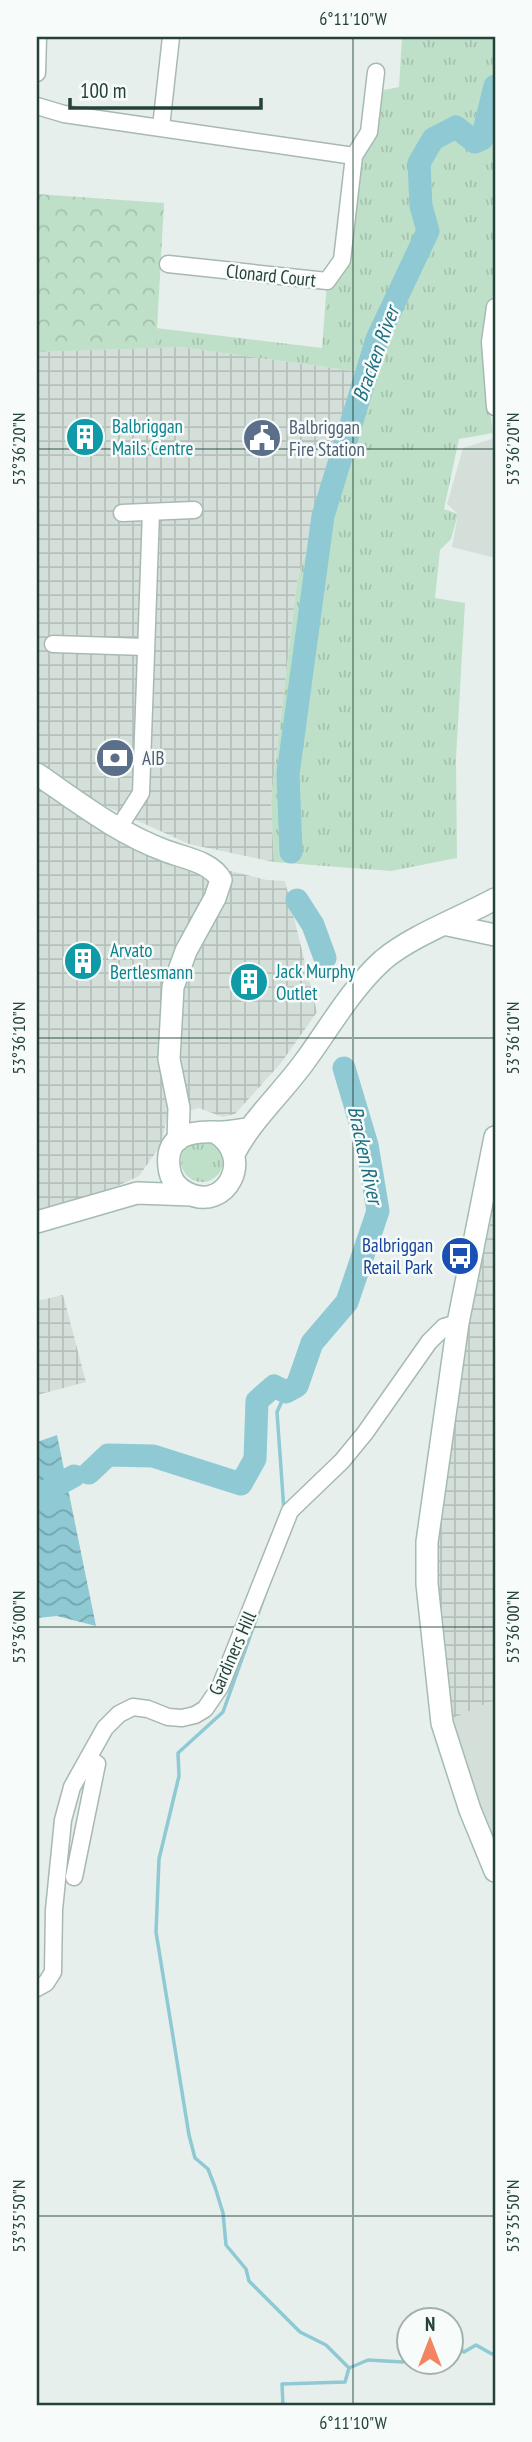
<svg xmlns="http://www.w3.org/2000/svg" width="532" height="2442" font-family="'PT Sans Narrow',sans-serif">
<defs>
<pattern id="industrial-grid" width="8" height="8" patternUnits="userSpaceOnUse" patternTransform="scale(1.75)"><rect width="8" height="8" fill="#d4dfda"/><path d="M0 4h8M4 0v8" fill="none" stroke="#b6c1bc"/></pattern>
<pattern id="grass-tufts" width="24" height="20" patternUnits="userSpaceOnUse" patternTransform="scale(1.75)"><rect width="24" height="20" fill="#bfe0c8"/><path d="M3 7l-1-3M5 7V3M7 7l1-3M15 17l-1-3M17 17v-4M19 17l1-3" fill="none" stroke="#a4c1ad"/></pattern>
<pattern id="park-crowns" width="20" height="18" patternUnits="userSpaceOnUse" patternTransform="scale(1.75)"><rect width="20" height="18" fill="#bfe0c8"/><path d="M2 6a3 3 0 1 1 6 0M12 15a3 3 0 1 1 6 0" fill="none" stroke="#a4c1ad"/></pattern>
<pattern id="water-waves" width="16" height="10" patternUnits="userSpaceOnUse" patternTransform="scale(1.75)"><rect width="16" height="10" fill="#8ec9d4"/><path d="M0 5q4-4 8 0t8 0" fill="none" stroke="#74a5ad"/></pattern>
</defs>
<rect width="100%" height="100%" fill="#e6efeb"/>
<!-- built -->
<path fill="#d4dfda" d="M495 438V558L452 547 458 514 447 504 463 448Z
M495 1700V1871L442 1723Z"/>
<!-- industrial -->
<path fill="url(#industrial-grid)" d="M180 347 362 372 297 582 271 800 274 862 189 844 94 801 37 763V352Z
M37 787 141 849 267 880 285 881 317 1012 281 1063 235 1114 223 1117 199 1108 167 1117 161 1145 139 1176 115 1187 37 1211Z
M495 1198V1700L442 1723 427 1584 483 1199Z
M63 1295 86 1382 37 1395V1301Z"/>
<!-- grass -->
<path fill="url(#grass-tufts)" d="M402 37H495V288L484 330 486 379 493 433 459 439 444 509 458 514 451 539 440 550 435 598 465 603 456 758 457 858 391 871 274 862 271 800 297 582 362 372 180 347 156 348V328L322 348 327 281 332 276 374 92 399 87Z
M181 1161a21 21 0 1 1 42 0a21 21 0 1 1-42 0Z"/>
<!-- park -->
<path fill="url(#park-crowns)" d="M37 194 164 203 156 348 37 352Z"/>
<!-- water -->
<path fill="url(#water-waves)" d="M57 1435 96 1626 57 1616 37 1618V1442Z"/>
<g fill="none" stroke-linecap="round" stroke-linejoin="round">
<!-- stream -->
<path stroke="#8ec9d4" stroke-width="3.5" d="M284 1511 277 1412 286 1392
M268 1586 223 1712 178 1753 179 1776 159 1859 156 1932 189 2135 195 2158 208 2169 215 2187 223 2213 226 2245 246 2269 249 2281 300 2332 326 2345 349 2368
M452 2344 464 2352 476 2345 492 2354 495 2353
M349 2368 368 2360 403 2362 410 2357
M283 2405 282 2384 345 2382 349 2368"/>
<!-- river -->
<path stroke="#8ec9d4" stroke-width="23" d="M291 852 288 774 323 516 377 339 428 231 421 206 419 163 433 139 456 127 475 142 482 139 495 86
M297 900 313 925 325 958
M89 1473 108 1455 153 1456 241 1484 255 1459 257 1401 274 1386 286 1392 297 1386 312 1343 347 1302 378 1211 367 1145 344 1068
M37 1496 74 1476"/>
<defs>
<path id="street" d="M37 73 38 37
M37 106 64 114 354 156
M161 127 171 37
M168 264 327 281 342 260 354 156 369 132 376 72
M495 307 490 342 495 407
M122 513 194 510
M53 644 146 647
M118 829 141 793 151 512
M74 1877 97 1764 88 1758
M37 1988 46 1983 53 1972 54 1910 63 1820 72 1787 105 1728 119 1714 133 1707 148 1709 168 1717 182 1718 195 1715 205 1709 220 1687 290 1511 342 1461 365 1433 429 1342 444 1327 458 1323"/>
<path id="secondary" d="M37 774C78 802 119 834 166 851 184 858 212 862 221 880L215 898 186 951 173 987 169 1059 179 1108 178 1140
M448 925 495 935
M215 1132C256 1157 226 1213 187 1193 177 1188 170 1179 169 1167 165 1135 191 1131 215 1132 226 1133 237 1130 248 1129
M495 1137 458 1323 427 1542V1584L442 1723 470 1810 495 1871
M234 1154C252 1119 282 1093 305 1061 330 1027 351 989 383 960 411 936 462 917 495 899
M37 1222 137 1193 191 1195"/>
</defs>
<!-- street casing -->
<use href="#street" stroke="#a8b8b2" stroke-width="19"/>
<!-- secondary casing -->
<use href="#secondary" stroke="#a4bbb3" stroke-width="24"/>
<!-- street -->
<use href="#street" stroke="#fff" stroke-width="16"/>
<!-- secondary -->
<use href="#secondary" stroke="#fff" stroke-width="21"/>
</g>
<!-- ticks -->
<path fill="none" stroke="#24423a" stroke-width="2" stroke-opacity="0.45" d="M353 37V2405M37 449H495M37 1038H495M37 1627H495M37 2216H495"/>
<!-- icons -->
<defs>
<symbol id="building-disc" viewBox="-11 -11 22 22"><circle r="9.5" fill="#0f9aa8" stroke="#f7fbf9"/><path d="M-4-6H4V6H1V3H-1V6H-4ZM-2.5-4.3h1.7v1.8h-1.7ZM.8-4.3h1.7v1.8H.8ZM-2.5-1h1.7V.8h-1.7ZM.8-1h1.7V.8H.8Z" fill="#fff"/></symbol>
<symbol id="civic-disc" viewBox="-11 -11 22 22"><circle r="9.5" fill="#5c6f8a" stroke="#f7fbf9"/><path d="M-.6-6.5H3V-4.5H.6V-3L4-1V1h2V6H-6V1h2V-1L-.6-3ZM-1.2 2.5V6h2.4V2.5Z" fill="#fff"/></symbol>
<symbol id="bank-disc" viewBox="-11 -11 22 22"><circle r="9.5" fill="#5c6f8a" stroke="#f7fbf9"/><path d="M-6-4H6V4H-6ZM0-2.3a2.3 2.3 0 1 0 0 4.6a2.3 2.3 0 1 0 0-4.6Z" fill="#fff"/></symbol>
<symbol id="bus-disc" viewBox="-11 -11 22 22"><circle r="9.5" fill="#1a4fb4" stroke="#f7fbf9"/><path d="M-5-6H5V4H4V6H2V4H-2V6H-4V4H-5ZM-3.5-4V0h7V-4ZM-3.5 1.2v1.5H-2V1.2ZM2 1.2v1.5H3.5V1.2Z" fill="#fff"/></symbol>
</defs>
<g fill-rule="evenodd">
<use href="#building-disc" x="63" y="415" width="44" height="44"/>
<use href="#civic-disc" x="240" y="416" width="44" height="44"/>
<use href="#bank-disc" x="93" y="736" width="44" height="44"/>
<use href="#building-disc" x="61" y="939" width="44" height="44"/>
<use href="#building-disc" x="227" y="960" width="44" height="44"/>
<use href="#bus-disc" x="438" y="1234" width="44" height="44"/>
</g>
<g text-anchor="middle" stroke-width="5" stroke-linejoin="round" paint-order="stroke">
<!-- street labels -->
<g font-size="19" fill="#24423a" stroke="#f7fbf9">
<text transform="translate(271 275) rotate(6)" y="7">Clonard Court</text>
<text transform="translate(232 1653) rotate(-66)" y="7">Gardiners Hill</text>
</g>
<!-- culture labels -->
<g font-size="19" fill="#0d838f" stroke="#f7fbf9" text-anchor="start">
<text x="112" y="433">Balbriggan<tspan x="112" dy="22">Mails Centre</tspan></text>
<text x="110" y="957">Arvato<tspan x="110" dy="22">Bertlesmann</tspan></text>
<text x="276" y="978">Jack Murphy<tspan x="276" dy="22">Outlet</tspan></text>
</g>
<!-- service labels -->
<g font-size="19" fill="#4e5e75" stroke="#f7fbf9" text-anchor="start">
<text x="289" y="434">Balbriggan<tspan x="289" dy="22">Fire Station</tspan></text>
<text x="142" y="765">AIB</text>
</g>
<!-- transit labels -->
<g font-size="19" fill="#164399" stroke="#f7fbf9" text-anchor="end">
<text x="433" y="1252">Balbriggan<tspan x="433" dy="22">Retail Park</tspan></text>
</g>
<!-- water labels -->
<g font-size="21" font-style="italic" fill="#1c6f80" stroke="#f7fbf9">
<text transform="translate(376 354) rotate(-70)" y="7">Bracken River</text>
<text transform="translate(365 1155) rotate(78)" y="7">Bracken River</text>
</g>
</g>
<!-- border -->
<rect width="532" height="2442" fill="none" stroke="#f7fbf9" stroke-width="77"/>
<!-- north arrow -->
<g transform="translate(430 2341)"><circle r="33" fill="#f7fbf9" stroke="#a3b1ad" stroke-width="2"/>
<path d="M0-5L12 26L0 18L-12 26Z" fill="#f4845f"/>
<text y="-10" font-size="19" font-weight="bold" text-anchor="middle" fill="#24423a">N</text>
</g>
<!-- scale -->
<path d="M70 98v10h191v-10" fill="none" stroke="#24423a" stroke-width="3.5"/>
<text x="80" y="98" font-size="21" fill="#24423a" stroke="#f7fbf9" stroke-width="5" paint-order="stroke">100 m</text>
<rect x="38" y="38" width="456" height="2366" fill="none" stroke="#24423a" stroke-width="2.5"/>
<g font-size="18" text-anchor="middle" fill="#24423a">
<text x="353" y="25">6°11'10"W</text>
<text transform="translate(19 449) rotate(-90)" y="6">53°36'20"N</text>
<text transform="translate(513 449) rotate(-90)" y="6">53°36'20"N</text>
<text transform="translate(19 1038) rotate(-90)" y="6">53°36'10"N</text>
<text transform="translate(513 1038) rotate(-90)" y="6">53°36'10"N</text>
<text transform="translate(19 1627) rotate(-90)" y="6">53°36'00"N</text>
<text transform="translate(513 1627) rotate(-90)" y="6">53°36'00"N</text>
<text transform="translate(19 2216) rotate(-90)" y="6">53°35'50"N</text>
<text transform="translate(513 2216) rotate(-90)" y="6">53°35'50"N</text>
<text x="353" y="2429">6°11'10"W</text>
</g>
</svg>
